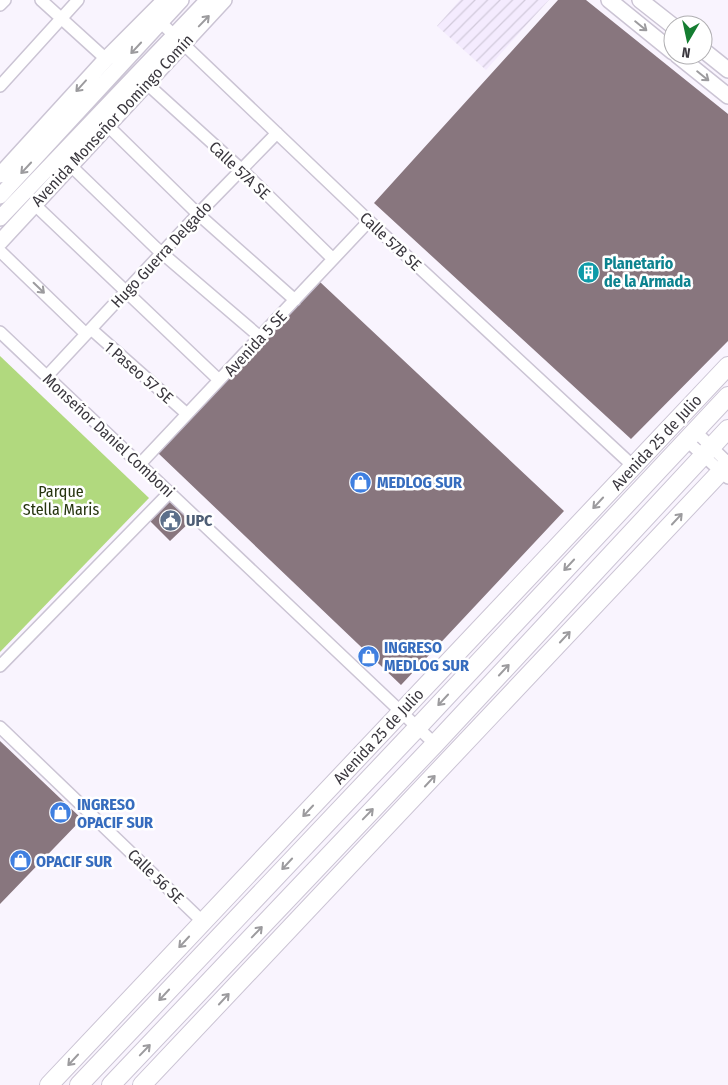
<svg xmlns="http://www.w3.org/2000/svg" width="728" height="1085" font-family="'Fira Sans Condensed',sans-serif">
<defs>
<pattern id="industrial-furrows" width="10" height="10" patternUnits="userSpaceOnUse" patternTransform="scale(1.25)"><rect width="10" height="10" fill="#f4ebfe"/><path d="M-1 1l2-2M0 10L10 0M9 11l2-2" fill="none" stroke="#d2cadb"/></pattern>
</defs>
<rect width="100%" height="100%" fill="#f9f4fe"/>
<!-- industrial -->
<path fill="url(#industrial-furrows)" d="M460 0H549L486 70 437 26Z"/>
<!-- park -->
<path fill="#b1d97e" d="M0 356 149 498 0 652Z"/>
<!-- building -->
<path fill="#88767e" d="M558 0H586L728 114V341L631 439 374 203Z
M320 282 564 511 401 685 158 453Z
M170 499 192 520 170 541 149 520Z
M0 741 82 819 0 904Z"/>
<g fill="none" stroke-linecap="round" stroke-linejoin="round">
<defs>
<path id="minor" d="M41 0 106 59
M0 5 5 0
M155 17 369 221 633 466
M146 83 242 170 333 259
M0 86 78 0
M107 125 198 214 295 300
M70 165 156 248 260 337
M34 204 219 380
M0 251 86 334
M91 329 187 414
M0 332 435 744
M47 376 198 214 277 133
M695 431 728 463
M686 440 728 478
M140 464 369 221
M0 666 170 492
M0 727 203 922"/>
<path id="secondary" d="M609 0 673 52
M640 0 673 26
M703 50 728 70
M677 55 728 96
M0 175 106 59 165 0
M0 196 181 0
M0 218 208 0
M0 242 224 0"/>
<path id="primary" d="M49 1085 728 366
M79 1085 418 727 728 396
M111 1085 435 744 728 429
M142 1085 728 464"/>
</defs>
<!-- minor casing -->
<use href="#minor" stroke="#cbc4d4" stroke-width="14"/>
<!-- secondary casing -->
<use href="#secondary" stroke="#cbc4d4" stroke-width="18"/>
<!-- primary casing -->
<use href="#primary" stroke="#cbc4d4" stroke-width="20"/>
<!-- minor -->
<use href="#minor" stroke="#fff" stroke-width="11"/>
<!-- secondary -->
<use href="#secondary" stroke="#fff" stroke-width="15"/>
<!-- primary -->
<use href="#primary" stroke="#fff" stroke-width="18"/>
</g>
<!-- one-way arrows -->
<defs><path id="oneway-shaft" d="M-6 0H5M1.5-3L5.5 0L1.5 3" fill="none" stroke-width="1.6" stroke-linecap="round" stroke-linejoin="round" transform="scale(1.25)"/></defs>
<g stroke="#9c9b9e">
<use href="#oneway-shaft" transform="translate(204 21) rotate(-46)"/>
<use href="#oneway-shaft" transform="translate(641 26) rotate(39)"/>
<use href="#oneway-shaft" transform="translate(136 48) rotate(133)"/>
<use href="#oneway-shaft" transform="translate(703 76) rotate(39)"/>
<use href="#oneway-shaft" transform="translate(81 86) rotate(132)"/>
<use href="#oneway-shaft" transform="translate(26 168) rotate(133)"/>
<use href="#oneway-shaft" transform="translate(39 288) rotate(44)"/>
<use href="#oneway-shaft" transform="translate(598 503) rotate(133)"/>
<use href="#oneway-shaft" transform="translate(677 519) rotate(-47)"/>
<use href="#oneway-shaft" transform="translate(569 565) rotate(133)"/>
<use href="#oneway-shaft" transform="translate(565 637) rotate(-47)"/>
<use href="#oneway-shaft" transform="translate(504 670) rotate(-47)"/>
<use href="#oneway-shaft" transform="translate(443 700) rotate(133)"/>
<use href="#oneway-shaft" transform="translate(430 781) rotate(-47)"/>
<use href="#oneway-shaft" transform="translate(308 811) rotate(133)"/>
<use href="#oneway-shaft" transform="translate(368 814) rotate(-46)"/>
<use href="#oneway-shaft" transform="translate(287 864) rotate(133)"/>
<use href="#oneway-shaft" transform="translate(257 932) rotate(-46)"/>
<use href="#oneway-shaft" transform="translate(184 942) rotate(133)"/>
<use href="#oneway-shaft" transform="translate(164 995) rotate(133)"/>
<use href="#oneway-shaft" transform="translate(224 999) rotate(-47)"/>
<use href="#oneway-shaft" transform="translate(145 1050) rotate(-46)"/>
<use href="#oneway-shaft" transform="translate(73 1060) rotate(133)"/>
</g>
<!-- icons -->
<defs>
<symbol id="building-disc" viewBox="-11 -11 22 22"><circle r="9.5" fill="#0f9aa8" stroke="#fff"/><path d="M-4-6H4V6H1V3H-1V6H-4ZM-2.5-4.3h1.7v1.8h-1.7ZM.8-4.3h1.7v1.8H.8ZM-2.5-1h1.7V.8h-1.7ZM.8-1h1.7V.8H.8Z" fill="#fff"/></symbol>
<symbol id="shop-disc" viewBox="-11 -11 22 22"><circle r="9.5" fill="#3f7fe0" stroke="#fff"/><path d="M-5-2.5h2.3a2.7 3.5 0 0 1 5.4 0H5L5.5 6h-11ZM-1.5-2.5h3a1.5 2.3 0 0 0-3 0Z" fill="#fff"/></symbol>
<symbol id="civic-disc" viewBox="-11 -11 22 22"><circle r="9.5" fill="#5c6f8a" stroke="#fff"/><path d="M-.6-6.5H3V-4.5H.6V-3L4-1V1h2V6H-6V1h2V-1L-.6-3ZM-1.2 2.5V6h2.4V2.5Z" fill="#fff"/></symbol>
</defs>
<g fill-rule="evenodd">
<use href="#building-disc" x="576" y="260" width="25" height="25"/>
<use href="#shop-disc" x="348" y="470" width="25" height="25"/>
<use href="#civic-disc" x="158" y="508" width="25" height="25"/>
<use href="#shop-disc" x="356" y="644" width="25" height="25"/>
<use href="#shop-disc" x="48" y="800" width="25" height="25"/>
<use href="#shop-disc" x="8" y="848" width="25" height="25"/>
</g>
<g text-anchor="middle" stroke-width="5" stroke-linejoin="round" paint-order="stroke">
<!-- street labels -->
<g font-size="16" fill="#3a373e" stroke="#fff">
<text transform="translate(112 120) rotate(-47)" y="6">Avenida Monseñor Domingo Comín</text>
<text transform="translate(240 170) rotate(43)" y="6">Calle 57A SE</text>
<text transform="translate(391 241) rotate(43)" y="6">Calle 57B SE</text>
<text transform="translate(161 254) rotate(-47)" y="6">Hugo Guerra Delgado</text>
<text transform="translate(255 343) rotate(-47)" y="6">Avenida 5 SE</text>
<text transform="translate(139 372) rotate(41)" y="6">1 Paseo 57 SE</text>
<text transform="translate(109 435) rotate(43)" y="6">Monseñor Daniel Comboni</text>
<text transform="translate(656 442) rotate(-47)" y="6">Avenida 25 de Julio</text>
<text transform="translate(378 736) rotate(-47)" y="6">Avenida 25 de Julio</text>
<text transform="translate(156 876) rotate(44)" y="6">Calle 56 SE</text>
</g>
<!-- culture labels -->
<g font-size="16" font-weight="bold" fill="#0d838f" stroke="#fff" text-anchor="start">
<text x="604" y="269">Planetario<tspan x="604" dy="18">de la Armada</tspan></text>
</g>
<!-- shop labels -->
<g font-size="16" font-weight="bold" fill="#366cbe" stroke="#fff" text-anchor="start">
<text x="377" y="488">MEDLOG SUR</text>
<text x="384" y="653">INGRESO<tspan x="384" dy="18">MEDLOG SUR</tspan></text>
<text x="77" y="810">INGRESO<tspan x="77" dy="18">OPACIF SUR</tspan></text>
<text x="36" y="867">OPACIF SUR</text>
</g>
<!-- park labels -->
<g font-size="16" fill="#26350f" stroke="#fff">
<text x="61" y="497">Parque<tspan x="61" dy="18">Stella Maris</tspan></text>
</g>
<!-- service labels -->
<g font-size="16" font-weight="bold" fill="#4e5e75" stroke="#fff" text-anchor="start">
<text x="186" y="526">UPC</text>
</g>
</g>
<!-- north arrow -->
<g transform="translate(688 40) rotate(189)"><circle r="24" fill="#ffffff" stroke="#b0afb2"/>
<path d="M0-4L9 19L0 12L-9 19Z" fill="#157d31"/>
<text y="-8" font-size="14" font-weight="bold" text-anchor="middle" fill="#3a373e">N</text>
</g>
</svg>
